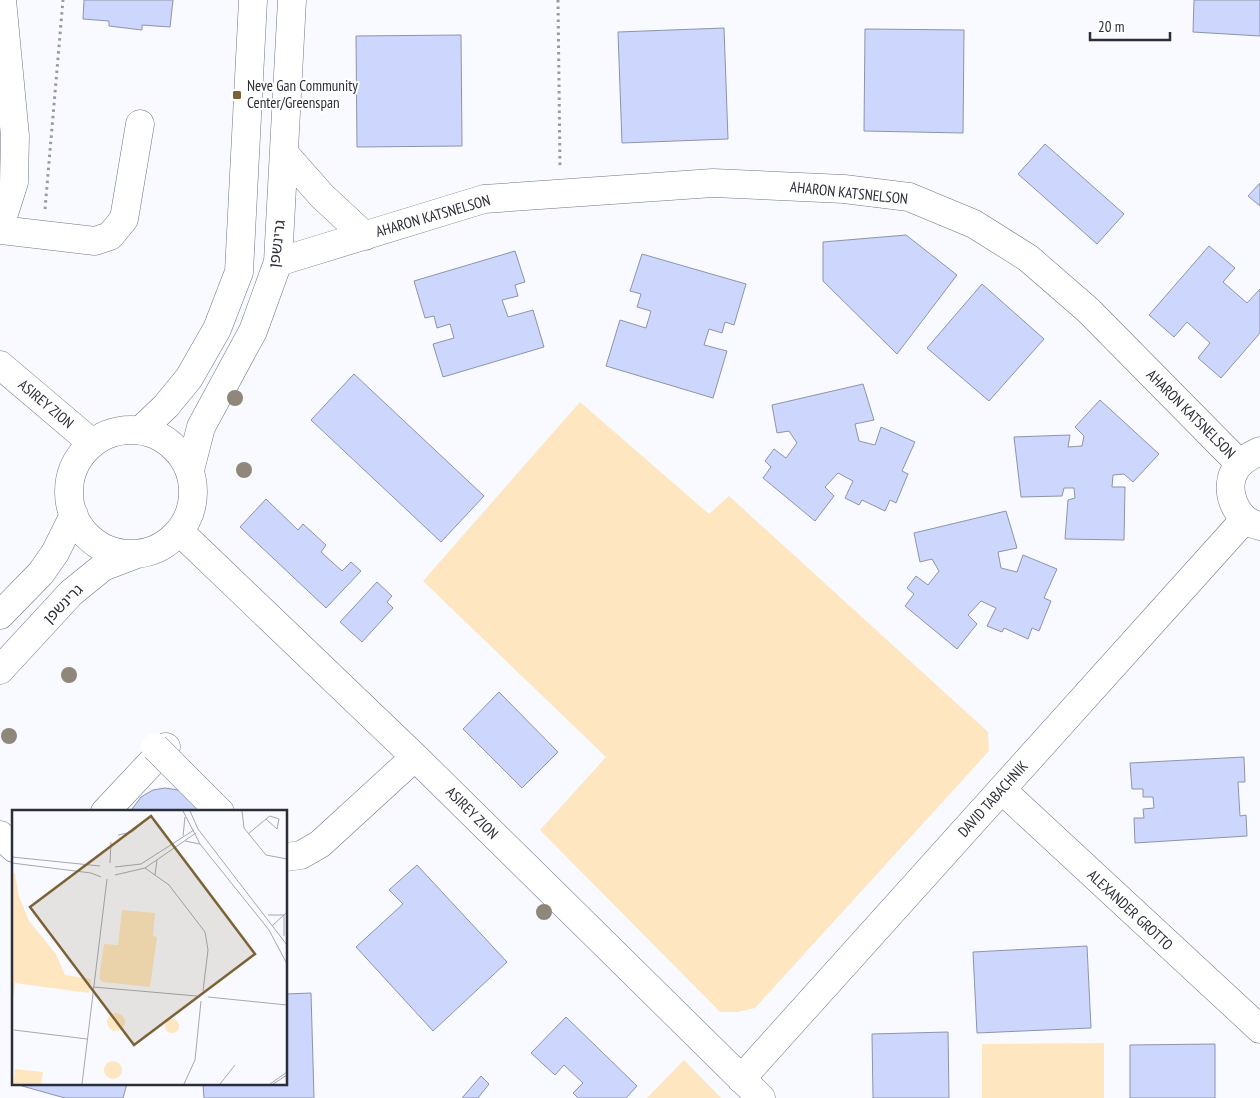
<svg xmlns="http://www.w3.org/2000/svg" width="1260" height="1098" font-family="'PT Sans Narrow','Noto Sans Hebrew',sans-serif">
<rect width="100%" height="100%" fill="#f8faff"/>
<!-- green -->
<path fill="#fee6c0" d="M580 402 709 514 729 496 988 732 989 751 755 1008 738 1012H720L540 830 606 757 423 581Z
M1104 1043V1098H982V1044Z
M684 1060 721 1098H647Z"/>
<!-- building -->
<path fill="#cdd7fd" stroke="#8d94aa" d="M84 0H173L170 27 142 25V30L109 26V21L83 19Z
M1194 0H1260V36L1193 32Z
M724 28 728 139 622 143 618 32Z
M865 29 964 30 963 133 864 131Z
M461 35 462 146 357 147 356 36Z
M1045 144 1124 214 1097 244 1018 174Z
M1260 183V206L1248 196Z
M906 235 957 275 897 354 823 281V242Z
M1209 246 1235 268 1223 282 1247 303 1260 289V333L1221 378 1198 358 1210 343 1187 322 1174 337 1149 315Z
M515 251 525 282 515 285 518 296 502 300 508 317 533 310 544 347 443 377 433 344 454 338 450 324 437 328 434 316 425 318 414 281Z
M642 254 746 284 734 325 725 322 722 333 709 329 704 345 727 351 713 398 606 366 620 320 646 328 651 311 637 307 641 294 630 291Z
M982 284 1044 339 989 401 927 348Z
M354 374 484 496 441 542 311 420Z
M863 384 874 420 855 424 859 441 875 445 881 427 915 442 902 471 908 474 896 503 890 500 885 511 862 500 859 505 845 498 853 481 838 473 825 487 834 496 815 521 763 478 771 467 765 461 774 449 786 458 797 443 789 431 777 433 772 405Z
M1100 400 1159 454 1133 482 1124 474 1113 475 1112 487H1125L1124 540 1065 539 1068 500 1075 498 1074 488H1064L1062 496 1021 497 1014 437 1070 435 1068 447 1082 446 1084 436 1075 427Z
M266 499 298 530 303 524 326 545 321 552 342 571 351 562 361 571 326 608 240 527Z
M1006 511 1017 548 998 552 1001 568 1017 572 1023 555 1057 569 1044 598 1051 601 1039 631 1032 628 1028 639 1004 628 1002 632 987 626 996 608 981 601 968 615 977 624 957 649 905 606 914 594 907 588 916 576 928 585 939 571 932 559 920 562 914 533Z
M377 582 392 596 387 602 393 608 362 642 340 622Z
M499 692 558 752 522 788 463 729Z
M1244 757 1245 782H1238L1240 816 1246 815 1247 836 1135 843 1134 818H1144L1143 809 1154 808 1153 797H1143V789H1132L1130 763Z
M165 788 178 790 190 797 201 812H130L141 797 153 790Z
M417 865 507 962 433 1031 356 947 403 904 389 890Z
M1087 946 1091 1028 977 1033 973 952Z
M311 993 314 1098H204L203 1084H286V994Z
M566 1017 637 1086 626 1098H578L573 1093 583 1083 564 1065 555 1075 531 1053Z
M948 1032 949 1098H873L872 1034Z
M1215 1044V1098H1130V1045Z
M481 1076 489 1084 478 1098H462Z
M15 1084H127L123 1098H65Z"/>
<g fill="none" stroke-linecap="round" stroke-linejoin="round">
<defs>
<path id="minor" d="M284 153 322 196 365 236
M0 226 14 182 15 136 2 0
M0 230 95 241 110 236 124 219 140 124
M278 262 484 199 713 183 844 189 909 197 974 224 1028 258 1088 310 1240 464
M0 365 92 443
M141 430 166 406 189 378 217 329 239 272 253 0
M69 492a62 62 0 1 1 124 0a62 62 0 1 1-124 0Z
M1260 451C1252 455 1243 459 1237 467 1222 488 1235 521 1260 526
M190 470 201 427 253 331 278 262 292 0
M180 532 415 757 761 1098
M0 615 41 573 55 553 74 515
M0 670 71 593 103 567 137 554
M171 763 220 812
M1002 790 1260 1029
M105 812 166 747
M0 835 14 848
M286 857 301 855 320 844 415 757
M741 1079 1245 519"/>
</defs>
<!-- minor casing -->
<use href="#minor" stroke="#6f758a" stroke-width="29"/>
<!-- path -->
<path stroke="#989aa1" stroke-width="3" stroke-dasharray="2.5 4" stroke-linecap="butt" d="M558 0 560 168
M45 209 63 0"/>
<!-- minor -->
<use href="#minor" stroke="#fff" stroke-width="28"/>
<defs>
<path id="minor-bridge" d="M155 747 171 763"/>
</defs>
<!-- minor-bridge casing -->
<use href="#minor-bridge" stroke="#6f758a" stroke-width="29" stroke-linecap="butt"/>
<!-- minor-bridge -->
<use href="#minor-bridge" stroke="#fff" stroke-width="28"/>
</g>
<!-- trees -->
<g fill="#8e877a">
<circle cx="235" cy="398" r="8"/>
<circle cx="244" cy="470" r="8"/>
<circle cx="69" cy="675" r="8"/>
<circle cx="9" cy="736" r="8"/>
<circle cx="544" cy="912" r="8"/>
</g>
<!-- markers -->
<rect fill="#7c6234" stroke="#fff" stroke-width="2" x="232" y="90" width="10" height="10" rx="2.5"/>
<g text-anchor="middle" stroke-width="4" stroke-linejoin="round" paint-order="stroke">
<!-- poi labels -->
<g font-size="15" fill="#2b2e37" stroke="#fff" text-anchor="start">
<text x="247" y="91">Neve Gan Community<tspan x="247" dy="17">Center/Greenspan</tspan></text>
</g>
<!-- street labels -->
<g font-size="15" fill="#2b2e37" stroke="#fff">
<text transform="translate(849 193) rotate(6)" y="5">AHARON KATSNELSON</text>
<text transform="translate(433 216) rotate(-16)" y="5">AHARON KATSNELSON</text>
<text transform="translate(277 244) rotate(-83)" y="5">גרינשפן</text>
<text transform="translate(46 404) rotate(40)" y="5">ASIREY ZION</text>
<text transform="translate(1191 414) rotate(45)" y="5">AHARON KATSNELSON</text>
<text transform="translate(63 604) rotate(-45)" y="5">גרינשפן</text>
<text transform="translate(993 799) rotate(-48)" y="5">DAVID TABACHNIK</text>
<text transform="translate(472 813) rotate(45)" y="5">ASIREY ZION</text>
<text transform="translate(1130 910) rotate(43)" y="5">ALEXANDER GROTTO</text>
</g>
</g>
<!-- overview -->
<g transform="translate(12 810)">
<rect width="275" height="275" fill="#f8faff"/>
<path d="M0 63 3 64 7 86 17 111 44 144 53 165 79 169 77 183 3 173 0 200ZM110 100 143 103 141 126 145 127 138 177 91 172 87 169 92 134 106 135ZM95 212a9 9 0 1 1 18 0a9 9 0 1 1-18 0ZM153 216a7 7 0 1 1 14 0a7 7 0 1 1-14 0ZM92 260a9 9 0 1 1 18 0a9 9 0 1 1-18 0ZM3 259 31 262 29 274H2Z" fill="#fee6c0"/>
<path fill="none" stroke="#a6a8af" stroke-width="1" d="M171 1 188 34 257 120 275 154M178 1 186 19 275 135M230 1 232 18 254 45 275 49M236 24 254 9 258 6 267 9 265 19 254 9M106 25 120 22 139 6M171 26 173 7M173 31 188 34M0 47 88 56M0 53 79 63 89 67M98 53 99 32M103 57 129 54 182 20M133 58 157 75 193 122 196 140 191 181M103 65 133 58 184 23M143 65 145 50M256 105H272V126M260 116 275 102M81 177 185 186M196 187 275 195M2 220 75 229M70 274 95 69M172 274 183 250 189 191M208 274 223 255M258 274 275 262M261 274 275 265"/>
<path fill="#7c6234" fill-opacity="0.15" stroke="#7c6234" stroke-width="2.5" d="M139 6 243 144 122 235 18 97Z"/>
<rect width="275" height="275" fill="none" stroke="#2b2e37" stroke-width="2.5"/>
</g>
<!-- scale -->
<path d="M1090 32v8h80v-8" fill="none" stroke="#2b2e37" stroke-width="2.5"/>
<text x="1098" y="32" font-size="15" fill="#2b2e37" stroke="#ffffff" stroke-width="4" paint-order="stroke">20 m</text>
</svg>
